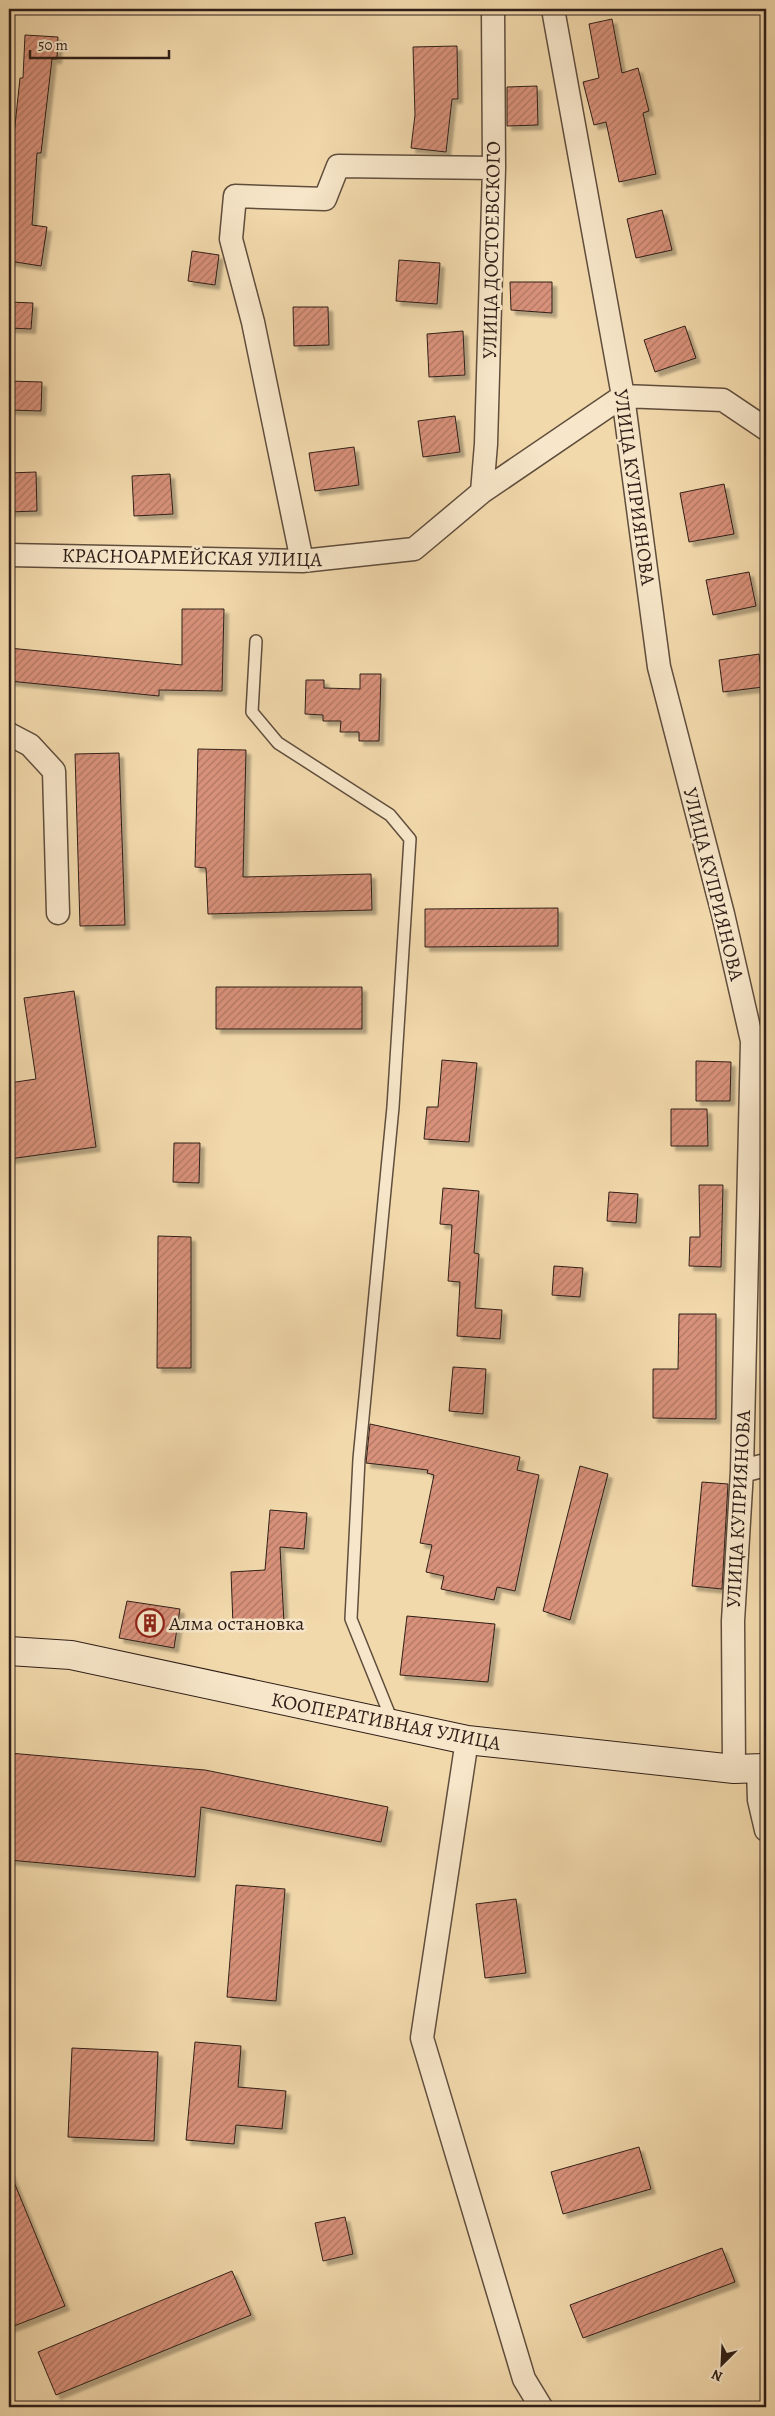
<svg xmlns="http://www.w3.org/2000/svg" width="775" height="2416" font-family="Alegreya,serif">
<defs>
<pattern id="building-hatch" width="6" height="6" patternUnits="userSpaceOnUse" patternTransform="scale(1.25)"><rect width="6" height="6" fill="#d8917a"/><path d="M-1 1l2-2M0 6l6-6M5 7l2-2" fill="none" stroke="#b07663"/></pattern>
<filter id="shadow"><feDropShadow dx="4.5" dy="4.5" stdDeviation="1" flood-color="#0004"/></filter>
</defs>
<rect width="100%" height="100%" fill="#f2d9ac"/>
<filter id="stains"><feTurbulence type="fractalNoise" baseFrequency=".004" numOctaves="4"/><feColorMatrix values="0 0 0 0 .2 0 0 0 0 .09 0 0 0 0 .02 0 0 0 .5 -.17"/></filter>
<radialGradient id="worn" r=".72"><stop offset=".6" stop-color="#630" stop-opacity="0"/><stop offset="1" stop-color="#630" stop-opacity=".3"/></radialGradient>
<!-- building -->
<path fill="url(#building-hatch)" stroke="#2f1f18" filter="url(#shadow)" d="M612 19 622 73 638 68 649 111 643 113 656 174 619 182 606 122 594 125 583 82 599 78 589 24Z
M25 35 58 37 57 59H52L41 153H37L32 225 47 227 41 266 9 261V182L20 78H23Z
M457 46 458 99H452L446 152 411 148 415 115 413 47Z
M537 86 538 125 507 126V87Z
M662 210 672 250 636 258 627 219Z
M192 251 219 255 215 285 188 281Z
M399 260 440 263 437 304 396 301Z
M510 282H552V313L511 310Z
M9 302 33 303 31 329 9 328Z
M293 307H328L329 345 294 346Z
M685 326 696 358 655 372 644 340Z
M463 331 465 375 429 377 427 334Z
M9 381 42 382 41 411 9 410Z
M455 416 460 452 423 457 418 421Z
M354 447 359 485 315 491 309 453Z
M36 472 37 511 9 512V473Z
M170 474 173 514 134 516 132 476Z
M724 484 734 534 689 542 680 493Z
M749 572 756 606 713 615 706 580Z
M182 609H224L222 691 159 690V696L9 681V648L182 665Z
M759 654 763 687 723 692 719 660Z
M360 674H381L379 741H359V732H340L341 721H323V715L305 714 306 680H324V688L360 689Z
M198 749 246 750 243 877 371 874 372 910 208 914 206 868 195 867Z
M119 753 125 925 80 926 75 754Z
M558 908V946L425 947V909Z
M216 987H362V1029H216Z
M74 991 96 1147 9 1159V1083L36 1079 24 998Z
M442 1060 477 1063 469 1142 424 1139 427 1107H438Z
M696 1061 731 1062 730 1101H696Z
M671 1109H707L708 1146H671Z
M174 1143H200L199 1183 173 1182Z
M699 1185H723L721 1267 689 1266 690 1237H700Z
M443 1188 479 1191 474 1253 479 1254 475 1308 502 1310 500 1339 457 1336 460 1282 448 1281 452 1225 440 1224Z
M609 1192 638 1194 636 1223 607 1221Z
M158 1236 191 1237V1368H157Z
M554 1266 583 1268 580 1297 552 1295Z
M679 1314H716V1419L653 1418V1369H678Z
M453 1367 486 1369 483 1414 449 1411Z
M370 1424 520 1457 517 1470 539 1475 515 1591 497 1587 494 1600 441 1589 444 1576 426 1572 432 1545 420 1543 434 1475 427 1473 428 1470 366 1463Z
M580 1466 608 1474 570 1620 543 1611Z
M702 1482 728 1484 722 1589 692 1586Z
M270 1510 307 1513 304 1549 280 1547 284 1623 233 1625 231 1572 265 1570Z
M127 1601 180 1609 174 1648 119 1638Z
M407 1616 495 1624 488 1682 400 1675Z
M9 1753 205 1770 388 1807 381 1842 201 1807 195 1877 9 1860Z
M236 1885 285 1889 276 2001 227 1997Z
M516 1899 526 1973 485 1978 476 1904Z
M195 2042 241 2046 238 2087 286 2091 282 2129 236 2125 234 2144 186 2140Z
M72 2048 158 2052 154 2141 68 2137Z
M639 2147 651 2189 563 2214 551 2172Z
M9 2170 65 2306 9 2328Z
M345 2217 353 2254 323 2261 315 2223Z
M722 2248 735 2282 583 2338 570 2305Z
M232 2271 251 2315 56 2395 38 2352Z"/>
<g fill="none" stroke-linecap="round" stroke-linejoin="round">
<defs>
<path id="service" d="M256 641 252 712 278 743 390 815 410 839 393 1107 359 1459 351 1619 393 1723"/>
<path id="minor" d="M553 9 623 396 659 667 723 914 752 1041 742 1471 733 1621 734 1769
M482 492 486 444 494 168 493 9
M9 555 302 561 414 549 482 492 623 396 723 400 766 429
M302 561 253 322 231 239 235 196 325 199 338 166 494 168
M9 734 30 745 54 771 58 913
M742 1471 766 1465
M467 1740 422 2038 524 2379 541 2407
M758 1769 759 1800 766 1830"/>
<path id="secondary" d="M9 1651 71 1655 467 1740 734 1769 766 1768"/>
</defs>
<!-- service casing -->
<use href="#service" stroke="#604e3d" stroke-width="14"/>
<!-- minor casing -->
<use href="#minor" stroke="#604e3d" stroke-width="25"/>
<!-- secondary casing -->
<use href="#secondary" stroke="#2f1f18" stroke-width="30"/>
<!-- service -->
<use href="#service" stroke="#f7e6c9" stroke-width="11"/>
<!-- minor -->
<use href="#minor" stroke="#f7e6c9" stroke-width="22"/>
<!-- secondary -->
<use href="#secondary" stroke="#f7e6c9" stroke-width="28"/>
</g>
<!-- icons -->
<defs>
<symbol id="building-ring" viewBox="-11 -11 22 22"><circle r="9.5" fill="#f7e6c9" stroke="#8f2418" stroke-width="1.5"/><path d="M-4-6H4V6H1V3H-1V6H-4ZM-2.5-4.3h1.7v1.8h-1.7ZM.8-4.3h1.7v1.8H.8ZM-2.5-1h1.7V.8h-1.7ZM.8-1h1.7V.8H.8Z" fill="#8f2418"/></symbol>
</defs>
<g fill-rule="evenodd">
<use href="#building-ring" x="134" y="1607" width="32" height="32"/>
</g>
<g text-anchor="middle" stroke-width="5" stroke-linejoin="round" paint-order="stroke">
<!-- street labels -->
<g font-size="20" fill="#2f1f18" stroke="#f7e6c9">
<text transform="translate(491 250) rotate(-89)" y="7">УЛИЦА ДОСТОЕВСКОГО</text>
<text transform="translate(635 487) rotate(82)" y="7">УЛИЦА КУПРИЯНОВА</text>
<text transform="translate(192 557) rotate(1)" y="7">КРАСНОАРМЕЙСКАЯ УЛИЦА</text>
<text transform="translate(714 884) rotate(76)" y="7">УЛИЦА КУПРИЯНОВА</text>
<text transform="translate(738 1509) rotate(-87)" y="7">УЛИЦА КУПРИЯНОВА</text>
<text transform="translate(386 1721) rotate(11)" y="7">КООПЕРАТИВНАЯ УЛИЦА</text>
</g>
<!-- poi labels -->
<g font-size="20" fill="#2f1f18" stroke="#f7e6c9" text-anchor="start">
<text x="169" y="1630">Алма остановка</text>
</g>
</g>
<!-- margin -->
<rect width="775" height="2416" fill="none" stroke="#f2d9ac" stroke-width="30"/>
<rect x="10" y="10" width="755" height="2396" fill="none" stroke="#2f1f18" stroke-width="2.5"/>
<rect x="15" y="15" width="745" height="2386" fill="none" stroke="#2f1f18"/>
<!-- north arrow -->
<g transform="translate(722 2364) rotate(204)" stroke="#f7e6c9" stroke-width="4" paint-order="stroke">
<path d="M0-4L9 19L0 12L-9 19Z" fill="#2f1f18"/>
<text y="-8" font-size="14" font-weight="bold" text-anchor="middle" fill="#2f1f18">N</text>
</g>
<!-- scale -->
<path d="M30 50v8h139v-8" fill="none" stroke="#2f1f18" stroke-width="2.5"/>
<text x="38" y="50" font-size="15" fill="#2f1f18" stroke="#f7e6c9" stroke-width="4" paint-order="stroke">50 m</text>
<rect width="100%" height="100%" filter="url(#stains)"/>
<rect width="100%" height="100%" fill="url(#worn)"/>
</svg>
